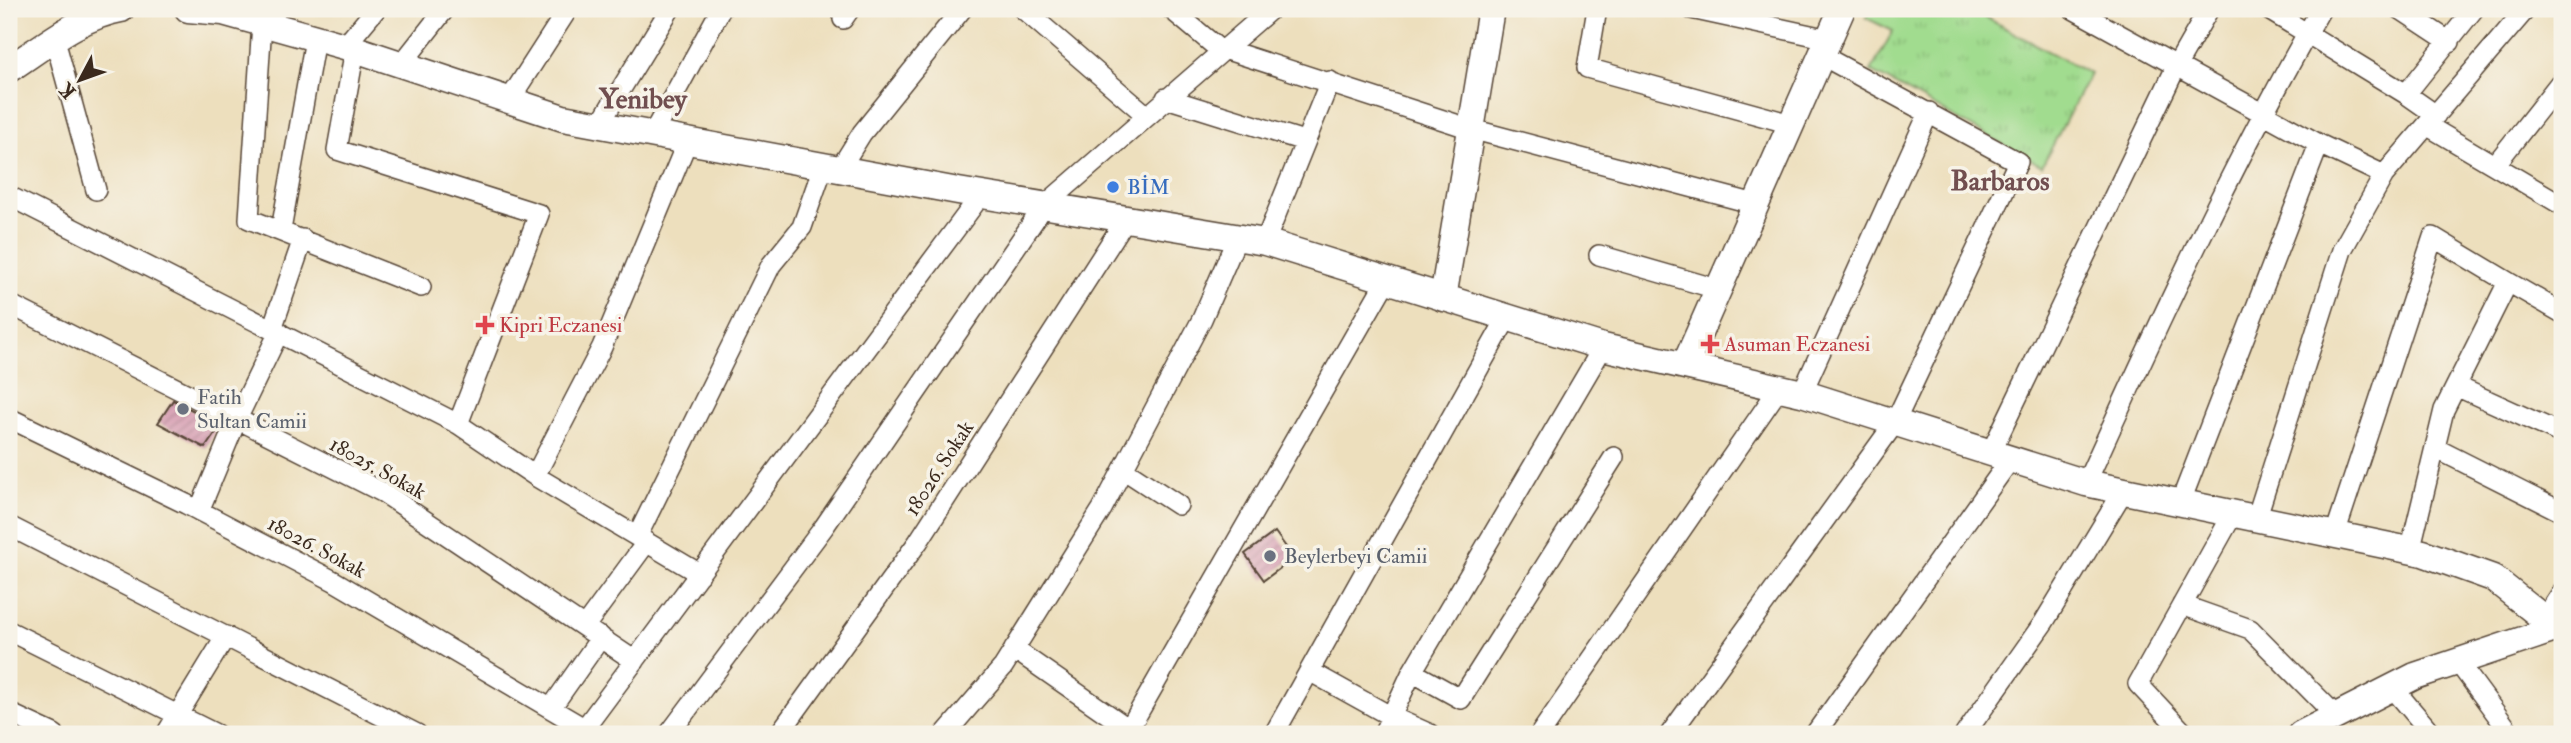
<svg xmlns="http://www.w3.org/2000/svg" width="2571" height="743" font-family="'IM FELL Double Pica',serif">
<defs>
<pattern id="park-tufts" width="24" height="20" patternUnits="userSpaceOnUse" patternTransform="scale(1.75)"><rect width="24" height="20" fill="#a1dc8f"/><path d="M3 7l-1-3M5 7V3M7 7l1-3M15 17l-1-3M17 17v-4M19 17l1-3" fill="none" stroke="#8cbd7b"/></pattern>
<pattern id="building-hatch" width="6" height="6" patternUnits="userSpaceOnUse" patternTransform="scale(1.75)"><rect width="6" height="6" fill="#d495ae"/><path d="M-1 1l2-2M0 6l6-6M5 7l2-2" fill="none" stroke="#ad7a8d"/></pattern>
</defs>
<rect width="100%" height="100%" fill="#f7f3e8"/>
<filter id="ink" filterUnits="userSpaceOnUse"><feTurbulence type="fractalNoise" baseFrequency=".0143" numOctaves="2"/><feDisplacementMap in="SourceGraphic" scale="14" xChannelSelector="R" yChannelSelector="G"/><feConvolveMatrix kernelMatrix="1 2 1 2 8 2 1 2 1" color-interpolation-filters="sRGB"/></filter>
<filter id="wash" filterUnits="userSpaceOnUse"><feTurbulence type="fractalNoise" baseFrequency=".00686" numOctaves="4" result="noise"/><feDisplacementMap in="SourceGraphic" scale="28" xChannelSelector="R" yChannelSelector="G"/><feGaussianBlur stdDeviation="1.57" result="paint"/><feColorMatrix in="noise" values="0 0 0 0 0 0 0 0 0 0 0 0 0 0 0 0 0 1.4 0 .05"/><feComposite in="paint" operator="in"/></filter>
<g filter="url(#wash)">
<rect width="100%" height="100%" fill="#eddfbd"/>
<!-- park -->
<path fill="url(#park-tufts)" stroke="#6e8356" stroke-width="2" d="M1871 9H1970L2090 74 2042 166 1871 71 1893 31 1866 18Z"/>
<g id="blocks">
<!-- building -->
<path fill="url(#building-hatch)" d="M173 400 221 425 205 448 158 423Z
M1275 532 1294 558 1264 580 1245 554Z"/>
</g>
</g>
<g filter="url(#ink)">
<use href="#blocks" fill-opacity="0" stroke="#564536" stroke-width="2"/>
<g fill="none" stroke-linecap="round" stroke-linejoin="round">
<defs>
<path id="street" d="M1023 9 1146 115
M1171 9 1221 51
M1597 9 1587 68 1791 124
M1691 9 1829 39
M2073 9 2319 144 2384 175
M2267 9 2406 94 2436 115
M2400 9 2450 42
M843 19 850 9
M262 23 249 219 421 287
M55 40 96 190
M345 46 376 9
M355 49 337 150 539 214 458 424
M1224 49 1471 129 1755 204
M401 65 445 9
M2406 94 2474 9
M1166 98 1304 141
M508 102 568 9
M599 125 670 9
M2428 126 2562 205
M652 135 721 9
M2495 165 2562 80
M839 170 862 133 962 9
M9 196 458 424 535 476 700 574
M281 230 315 39
M1265 242 1330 81
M1599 255 1717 289
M9 304 384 493 635 661
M272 329 303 239
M2456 386 2562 434
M1802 393 1929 112
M9 418 186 504 334 581 594 734
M2435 448 2562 512
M1990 454 2177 65 2209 9
M1123 469 1178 505
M535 476 602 347 687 142
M2086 483C2159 322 2233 162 2321 9
M2181 501 2319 144
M199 511 237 419 279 332
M2257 516 2342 250 2384 175 2526 9
M9 526 417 734
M2335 534 2433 237 2508 282
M637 537 771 265 802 227 823 167
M2410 551 2444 410 2508 282 2562 313
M2182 605 2250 629 2335 715
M2545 618 2562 592
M585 626 646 543
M9 631 216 734
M1014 649 1129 729 1386 281
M2458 662 2511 734
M1311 672 1392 717 1430 734
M1412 672 1461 699 1614 457
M2392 687 2432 734
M551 708 601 637
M9 713 54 734
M584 729 981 195
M166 734 226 636
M669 734 824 527 1044 206 1271 9
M779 734 918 542 1126 219
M945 734 1003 667 1102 509 1202 319 1237 238
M1274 734 1507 318
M1383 734 1412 672 1603 347
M1540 734 1780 387
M1670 734 1894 424 2018 162 1821 55
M1815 734 2010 460
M1965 734 2044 622 2124 490
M2185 734 2138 684 2234 512"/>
<path id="secondary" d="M188 9 223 12 355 49 563 118 958 191 1265 242 1603 347 1802 393 2086 483 2423 553 2493 578 2562 633
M9 69C43 47 80 16 121 9
M1443 298 1491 9
M1685 365 1842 9
M2301 734 2415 676 2558 628"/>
</defs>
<!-- street casing -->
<use href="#street" stroke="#564536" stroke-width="22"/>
<!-- secondary casing -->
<use href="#secondary" stroke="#564536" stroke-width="29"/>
<!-- street -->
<use href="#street" stroke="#fff" stroke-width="19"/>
<!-- secondary -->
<use href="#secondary" stroke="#fff" stroke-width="26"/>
</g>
</g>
<!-- markers -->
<circle fill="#3f7fe0" stroke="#f7f3e8" stroke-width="2.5" cx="1113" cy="187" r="7"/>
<g fill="#e0444e" stroke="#f7f3e8" stroke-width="2.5">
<path d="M481.5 314.5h7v7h7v7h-7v7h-7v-7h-7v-7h7z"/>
<path d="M1706.5 333.5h7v7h7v7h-7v7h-7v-7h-7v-7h7z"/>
</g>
<g fill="#6b7280" stroke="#f7f3e8" stroke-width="2.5">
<circle cx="183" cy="409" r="7"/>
<circle cx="1270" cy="556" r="7"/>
</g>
<g text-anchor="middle" stroke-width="7" stroke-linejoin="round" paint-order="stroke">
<!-- shop labels -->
<g font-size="21" fill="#366cbe" stroke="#f7f3e8" text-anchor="start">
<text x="1127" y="194">BİM</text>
</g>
<!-- health labels -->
<g font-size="21" fill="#be3a42" stroke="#f7f3e8" text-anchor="start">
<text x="499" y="332">Kipri Eczanesi</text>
<text x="1724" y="351">Asuman Eczanesi</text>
</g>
<!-- worship labels -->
<g font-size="21" fill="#5b616d" stroke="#f7f3e8" text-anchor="start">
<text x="197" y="404">Fatih<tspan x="197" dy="24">Sultan Camii</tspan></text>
<text x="1284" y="563">Beylerbeyi Camii</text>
</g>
<!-- street labels -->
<g font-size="21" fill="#3b2a1e" stroke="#f7f3e8">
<text transform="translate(378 468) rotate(29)" y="7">18025. Sokak</text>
<text transform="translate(939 468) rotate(-57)" y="7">18026. Sokak</text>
<text transform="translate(317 547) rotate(28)" y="7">18026. Sokak</text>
</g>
<!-- district labels -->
<g font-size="28" font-weight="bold" fill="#714f50" stroke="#f7f3e8">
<text x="643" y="108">Yenibey</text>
<text x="2000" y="190">Barbaros</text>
</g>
</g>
<!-- margin -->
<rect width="2571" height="743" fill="none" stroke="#f7f3e8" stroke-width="35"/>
<!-- north arrow -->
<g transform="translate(80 80) rotate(229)" stroke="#f7f3e8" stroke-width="5" paint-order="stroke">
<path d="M0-5L12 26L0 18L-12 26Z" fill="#3b2a1e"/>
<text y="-10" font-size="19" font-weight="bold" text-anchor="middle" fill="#3b2a1e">K</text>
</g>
</svg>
